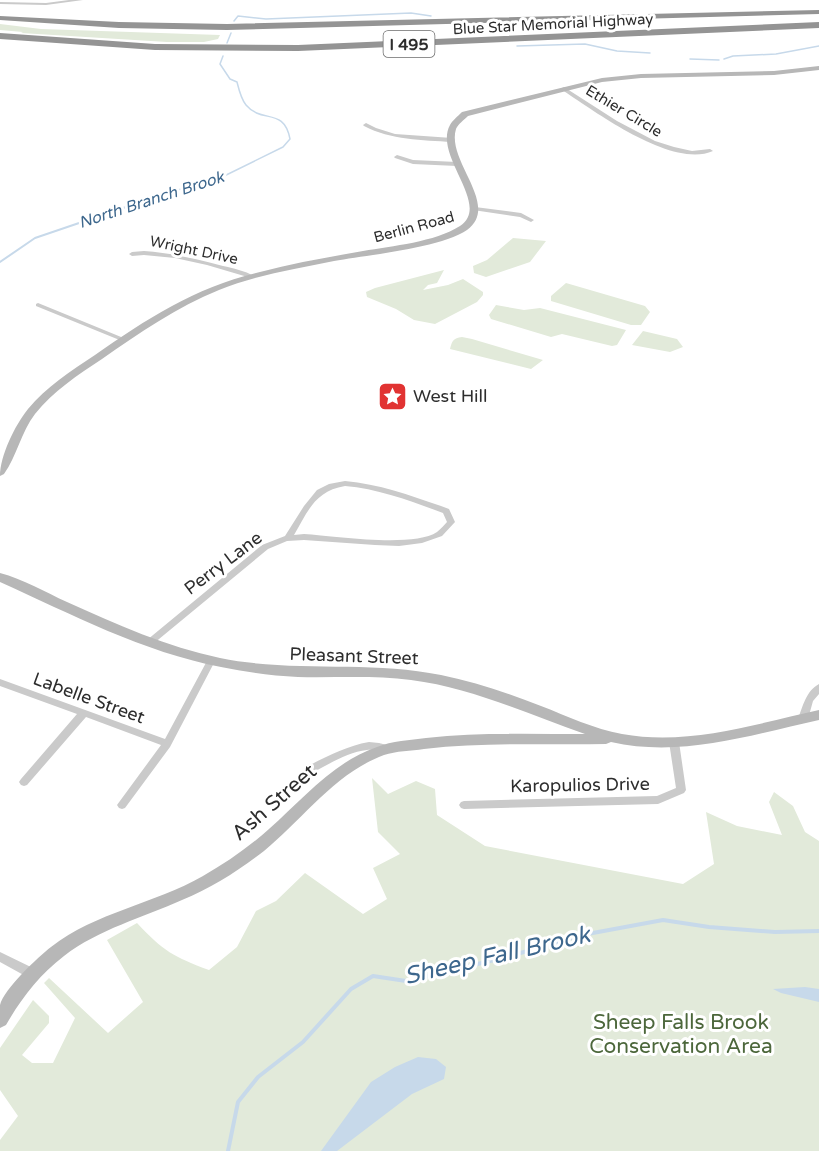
<svg xmlns="http://www.w3.org/2000/svg" width="819" height="1151" font-family="'Varela Round',sans-serif">
<rect width="100%" height="100%" fill="#fff"/>
<!-- green -->
<path fill="#e2eada" d="M0 24 41 29 220 35 218 39 204 42H167L21 33 23 32 0 30Z
M513 238 546 241 530 262 486 277 474 273 473 266 487 260Z
M444 270 437 283 428 285 423 290 448 285 463 279 483 292V295L477 302 435 324 414 320 396 309 367 297 366 292 375 288Z
M566 283 645 306 650 312 641 325H631L551 301V296Z
M496 305 524 310 540 308 626 330 617 345 612 346 562 334 551 337 491 319 489 315Z
M643 331 677 339 683 347 670 352 632 345Z
M462 337 472 339 543 360 531 369 450 349C452 341 453 338 462 337Z
M372 778 388 794 416 781 435 789 437 815 485 846 683 884 714 864 706 812 737 826 782 835 769 802 774 792 793 806 805 832 819 841V1151H0V1140L18 1116 0 1090V1048L33 1000 49 1016V1023L22 1055 32 1063H53L75 1018 44 983 49 978 108 1033 143 1002 107 940 137 923C163 951 174 957 209 970L237 947 256 911 276 901 305 873 363 914 387 899 373 868 400 854 378 832Z"/>
<!-- water -->
<path fill="#c7d9ea" d="M805 987 819 989V1002L781 993 773 989Z
M418 1057 436 1059 446 1067 444 1079 412 1094 337 1151H321L371 1082 395 1067Z"/>
<g fill="none" stroke-linecap="round" stroke-linejoin="round">
<!-- stream-far2 -->
<path stroke="#c7d9ea" stroke-width="1.5" d="M234 21 238 16 266 19 411 13 431 16
M227 43 231 33
M517 46 585 44 617 51 650 53
M690 59 719 60
M724 59 733 56 776 54 819 46
M170 192 216 180 283 147 290 139C284 107 262 124 246 105 241 99 239 90 237 82L230 79 220 64 223 56"/>
<!-- stream-far1 -->
<path stroke="#c7d9ea" stroke-width="2" d="M0 262 35 238 176 190"/>
<!-- stream -->
<path stroke="#c7d9ea" stroke-width="4" d="M228 1151 238 1102 258 1077 303 1042 351 989 373 976 406 981 507 957 582 935 663 920 709 927 775 932 819 931"/>
<!-- street -->
<path fill="#cacaca" fill-rule="evenodd" d="M69 0H83L46 5 0 4V2L46 3Z
M564 87 617 121 655 141 674 147 692 151 710 149 713 151C672 169 596 112 562 90V88Z
M366 123 376 128 395 134 452 138 455 140 452 142C422 140 391 140 364 126L363 125Z
M397 155 413 160 457 162 460 164 457 166 413 164 395 158 394 157Z
M475 207 521 213 534 220 531 222 520 217 473 210 472 209Z
M144 251C171 253 197 259 223 266 233 268 245 271 254 276L251 278 207 265 175 258 144 255 132 256 129 254 132 252Z
M38 303 126 339 127 340 124 342 122 341 36 306V304Z
M345 481C379 484 409 495 441 506L449 509 455 522 442 536 422 543 399 546 375 545 304 540 287 541 268 549 153 644H147L146 642 147 640 262 545 285 536 304 506 317 490 329 484ZM345 486C379 489 411 501 443 513L447 522C444 525 441 529 437 532 413 548 334 536 304 534L294 535C308 511 315 491 345 486Z
M211 658 214 659 215 661 170 747 125 808 122 809 119 808 117 805 161 745 86 717 27 785 24 786 21 785 19 782 21 779 77 714 0 686V679L165 739 208 659Z
M819 684V694L813 701 808 719 806 722 803 723 800 722 798 719C803 706 806 691 819 684Z
M674 738 677 739 679 742 686 790 684 793 658 804 464 809 461 808 459 805 461 802 464 801 657 796 676 788 669 742 671 739Z
M369 742 379 743 391 746 393 749 391 752C383 753 376 749 367 750 348 752 329 764 312 773L309 774 306 773 304 770 306 767C326 757 346 746 369 742Z
M0 952 37 970 38 974 37 978 33 979 29 978 0 962Z"/>
<!-- secondary -->
<path fill="#b7b7b7" fill-rule="evenodd" d="M819 66V70L774 75 641 78 602 82 468 116C464 120 458 124 456 129 446 161 501 205 467 230 440 248 368 255 334 261 296 269 256 275 219 290 177 307 139 333 102 359 78 375 53 391 35 414 21 432 17 456 4 474L0 476C0 456 15 425 28 409 46 387 71 371 95 355 146 319 198 286 260 272 294 263 329 257 363 251 392 246 435 242 460 226 492 205 433 156 450 125 452 121 458 116 462 112L602 78 641 74 774 71Z
M0 573C23 579 45 592 67 602 116 624 167 647 220 658 293 673 368 660 441 675 475 682 508 693 541 706 567 716 594 729 622 734 689 746 755 724 819 710V720C751 735 681 758 611 742L606 744C545 745 485 742 424 749 411 751 396 751 384 755 335 773 303 819 264 851 239 870 212 888 182 900 142 918 99 929 64 956 39 975 21 999 6 1025L0 1028C0 1021 0 1011 0 1005 4 989 38 957 51 947 96 912 154 904 203 876 226 863 249 847 269 829 303 799 333 762 377 747 392 741 410 740 426 738 479 732 532 734 585 734 527 714 473 688 411 680 374 675 335 678 298 677 272 676 246 672 221 667 143 652 71 614 0 582Z"/>
<!-- highway -->
<path fill="#949494" fill-rule="evenodd" d="M819 10V14L227 30 119 28 0 20V16L119 22 227 24Z
M819 22V28L298 51 155 50 0 39V33L155 44 298 45Z"/>
</g>
<!-- icons -->
<defs>
<symbol id="sight-square" viewBox="-11 -11 22 22"><rect x="-9" y="-9" width="18" height="18" rx="4" fill="#e13332" stroke="#fff"/><path d="M0-6L1.8-2.2L6-1.7L2.9 1.2L3.7 5.4L0 3.3L-3.7 5.4L-2.9 1.2L-6-1.7L-1.8-2.2Z" fill="#fff"/></symbol>
</defs>
<g fill-rule="evenodd">
<use href="#sight-square" x="376" y="380" width="33" height="33"/>
</g>
<g text-anchor="middle" stroke-width="6" stroke-linejoin="round" paint-order="stroke">
<!-- far-street labels -->
<g font-size="15" fill="#2d2d2d" stroke="#fff">
<text transform="translate(553 24) rotate(-3)" y="5">Blue Star Memorial Highway</text>
<text transform="translate(624 111) rotate(31)" y="5">Ethier Circle</text>
<text transform="translate(414 227) rotate(-15)" y="5">Berlin Road</text>
<text transform="translate(194 250) rotate(12)" y="5">Wright Drive</text>
</g>
<!-- shield labels -->
<rect fill="#fff" stroke="#6c6c6c" stroke-width="1.5" x="383.5" y="31" width="51" height="26" rx="4.5"/>
<g font-size="16" font-weight="bold" fill="#2d2d2d">
<text x="409" y="50">I 495</text>
</g>
<!-- far-water labels -->
<g font-size="16" font-style="italic" fill="#3d678d" stroke="#fff">
<text transform="translate(151 199) rotate(-18)" y="6">North Branch Brook</text>
</g>
<!-- poi labels -->
<g font-size="18" fill="#2d2d2d" stroke="#fff" text-anchor="start">
<text x="413" y="402">West Hill</text>
</g>
<!-- street labels -->
<g font-size="18" fill="#2d2d2d" stroke="#fff">
<text transform="translate(223 563) rotate(-37)" y="6">Perry Lane</text>
<text transform="translate(354 656) rotate(2)" y="6">Pleasant Street</text>
<text transform="translate(89 698) rotate(20)" y="6">Labelle Street</text>
<text transform="translate(580 785) rotate(-1)" y="6">Karopulios Drive</text>
</g>
<!-- near-street labels -->
<g font-size="21" fill="#2d2d2d" stroke="#fff">
<text transform="translate(274 802) rotate(-41)" y="7">Ash Street</text>
</g>
<!-- near-park labels -->
<g font-size="21" fill="#4c673b" stroke="#fff">
<text x="681" y="1029">Sheep Falls Brook<tspan x="681" dy="24">Conservation Area</tspan></text>
</g>
<!-- near-water labels -->
<g font-size="24" font-style="italic" fill="#3d678d" stroke="#fff">
<text transform="translate(497 955) rotate(-13)" y="8">Sheep Fall Brook</text>
</g>
</g>
</svg>
